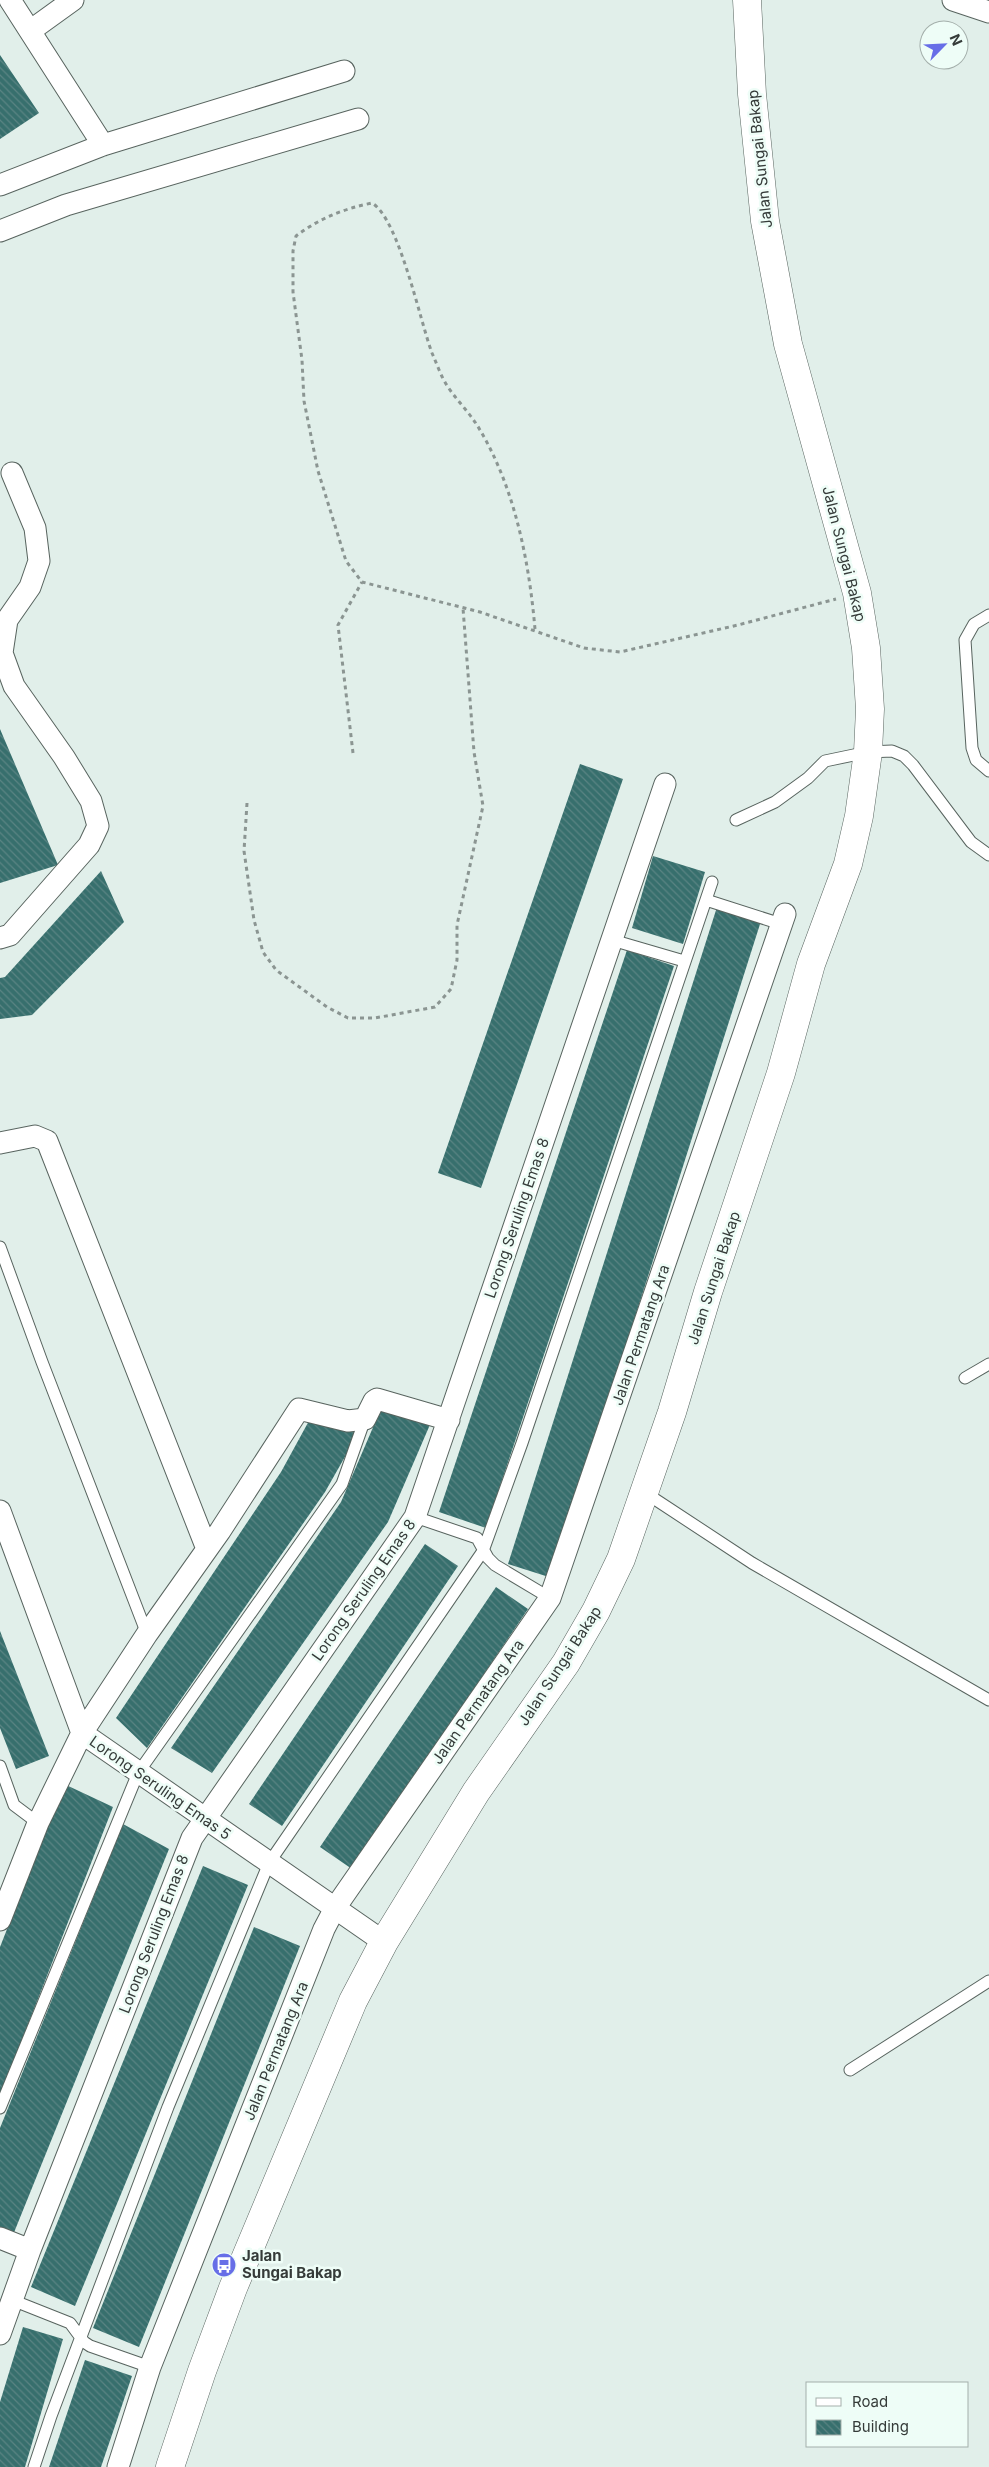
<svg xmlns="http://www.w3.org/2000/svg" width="989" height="2467" font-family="Inter,sans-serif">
<defs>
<pattern id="building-back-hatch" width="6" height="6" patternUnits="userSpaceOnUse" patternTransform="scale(1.25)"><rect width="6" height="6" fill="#376f6d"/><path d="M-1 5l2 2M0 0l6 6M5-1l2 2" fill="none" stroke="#5a8483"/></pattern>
</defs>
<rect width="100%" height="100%" fill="#e1efea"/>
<!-- building -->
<path fill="url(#building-back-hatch)" d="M0 55 39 113 0 139Z
M0 729 58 865 0 883Z
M580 764 623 779 481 1188 438 1173Z
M653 856 705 872 683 944 632 928Z
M101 871 124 922 32 1015 0 1019V978L5 977Z
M717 907 761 921 552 1578 508 1564Z
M627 950 674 966 486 1528 439 1512Z
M383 1404 432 1420 388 1522 212 1773 171 1748 341 1502Z
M310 1419 359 1432 325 1492 147 1748 116 1718 281 1472Z
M425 1544 458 1566 282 1826 249 1804Z
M496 1587 528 1609 352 1869 320 1847Z
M0 1631 49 1756 16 1769 0 1728Z
M64 1784 113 1807 0 2096V1947Z
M123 1824 169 1849 13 2235 0 2230V2128Z
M203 1866 248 1885 75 2306 31 2287Z
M254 1927 300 1946 139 2347 93 2328Z
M23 2327 63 2339 25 2467H0V2402Z
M85 2360 132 2376 101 2467H49Z"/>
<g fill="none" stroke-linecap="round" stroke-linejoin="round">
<defs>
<path id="lane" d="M989 615 974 624 965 640 972 748 976 760 989 771
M736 820 775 802 808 778 825 761 868 752 892 751 904 756 913 765 971 842 989 855
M706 900 781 924
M612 940 684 961
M0 1247 42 1362 147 1634
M965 1378 989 1364
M644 1492 752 1563 989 1700
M415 1517 477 1538 488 1558 495 1565 550 1598
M0 1766 14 1805 38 1823
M850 2070 989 1981
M0 2108 138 1773 342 1484 365 1419
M12 2300 70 2323 84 2342 90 2346 150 2367
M34 2467 51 2416 168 2107 269 1863 483 1551 522 1443 712 882"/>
<path id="street" d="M10 0 103 145
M953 0 989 12
M30 31 73 0
M0 185 103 145 344 71
M0 231 66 205 358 119
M0 938 10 935 89 845 98 826 91 801 64 757 14 686 2 653 7 620 30 587 39 561 35 528 12 473
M0 1143 35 1136 47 1141 207 1549
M0 1511 82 1733 384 1942
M0 1920 38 1823 82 1733 147 1634 220 1531 299 1409 348 1421 365 1419 374 1401 377 1399 449 1420
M0 2238 30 2250
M0 2334 30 2250 192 1838 415 1517 665 784
M118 2467 150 2367 324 1929 335 1908 550 1598 785 914"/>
<path id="secondary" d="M170 2467 202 2371 233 2288 353 2001 384 1942 476 1792 566 1663 596 1611 621 1559 672 1412 708 1292 781 1073 811 964 848 864 859 816 868 752 870 709 866 648 857 593 788 344 765 221 752 94 747 0"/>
</defs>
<!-- lane casing -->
<use href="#lane" stroke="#58645f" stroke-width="13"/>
<!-- street casing -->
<use href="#street" stroke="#58645f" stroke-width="23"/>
<!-- secondary casing -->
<use href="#secondary" stroke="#58645f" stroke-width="29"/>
<!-- path -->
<path stroke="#8b9592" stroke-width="3" stroke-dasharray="4 4" stroke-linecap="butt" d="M535 629C529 561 515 489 480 430 471 414 458 402 448 387 441 377 437 364 432 353 420 321 399 219 372 203 343 209 320 218 296 236L293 251V292L302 360 304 401 318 471 346 561 362 582 480 612 584 648 620 652 738 625 836 599
M353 753 338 625 362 582
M247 803 244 851 254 920 263 952 276 970 327 1007 348 1018H375L435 1007 451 989 457 960V925L483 806 474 752 463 608"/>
<!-- lane -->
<use href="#lane" stroke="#fff" stroke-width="11"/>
<!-- street -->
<use href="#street" stroke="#fff" stroke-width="21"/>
<!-- secondary -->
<use href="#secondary" stroke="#fff" stroke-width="28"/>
</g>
<!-- icons -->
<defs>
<symbol id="bus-disc" viewBox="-11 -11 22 22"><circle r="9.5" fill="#676ee7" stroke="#eefdf7"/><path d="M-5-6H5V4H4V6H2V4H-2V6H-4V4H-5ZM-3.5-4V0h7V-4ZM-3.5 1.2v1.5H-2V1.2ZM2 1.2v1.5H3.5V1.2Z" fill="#fff"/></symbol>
</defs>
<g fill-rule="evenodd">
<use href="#bus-disc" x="210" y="2251" width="28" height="28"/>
</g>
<g text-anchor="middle" stroke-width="5" stroke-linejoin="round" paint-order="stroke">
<!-- street labels -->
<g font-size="15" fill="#353b39" stroke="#eefdf7">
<text transform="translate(760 159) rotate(-96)" y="5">Jalan Sungai Bakap</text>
<text transform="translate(844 554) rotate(76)" y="5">Jalan Sungai Bakap</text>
<text transform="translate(517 1218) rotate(-71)" y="5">Lorong Seruling Emas 8</text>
<text transform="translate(714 1278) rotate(-72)" y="5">Jalan Sungai Bakap</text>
<text transform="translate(641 1335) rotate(-71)" y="5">Jalan Permatang Ara</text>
<text transform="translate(364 1590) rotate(-55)" y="5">Lorong Seruling Emas 8</text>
<text transform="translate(560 1666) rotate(-57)" y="5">Jalan Sungai Bakap</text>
<text transform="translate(478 1702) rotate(-55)" y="5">Jalan Permatang Ara</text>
<text transform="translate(160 1788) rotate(35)" y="5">Lorong Seruling Emas 5</text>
<text transform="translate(154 1934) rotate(-69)" y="5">Lorong Seruling Emas 8</text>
<text transform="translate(276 2051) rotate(-68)" y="5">Jalan Permatang Ara</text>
</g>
<!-- poi labels -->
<g font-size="15" font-weight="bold" fill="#353b39" stroke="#eefdf7" text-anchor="start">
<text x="242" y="2261">Jalan<tspan x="242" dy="17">Sungai Bakap</tspan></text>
</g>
</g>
<!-- legend -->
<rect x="806" y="2382" width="162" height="65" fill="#eefdf7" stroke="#a4afab"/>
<rect x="816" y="2398" width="25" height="8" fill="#ffffff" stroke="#a4afab"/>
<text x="852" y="2407" font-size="15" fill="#353b39">Road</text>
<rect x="816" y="2420" width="25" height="15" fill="url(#building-back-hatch)" stroke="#a4afab"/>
<text x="852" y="2432" font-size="15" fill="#353b39">Building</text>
<!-- north arrow -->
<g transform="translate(944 45) rotate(66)"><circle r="24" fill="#eefdf7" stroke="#a4afab"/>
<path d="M0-4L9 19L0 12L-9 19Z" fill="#676ee7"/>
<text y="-8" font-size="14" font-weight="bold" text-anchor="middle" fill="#353b39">N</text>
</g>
</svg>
